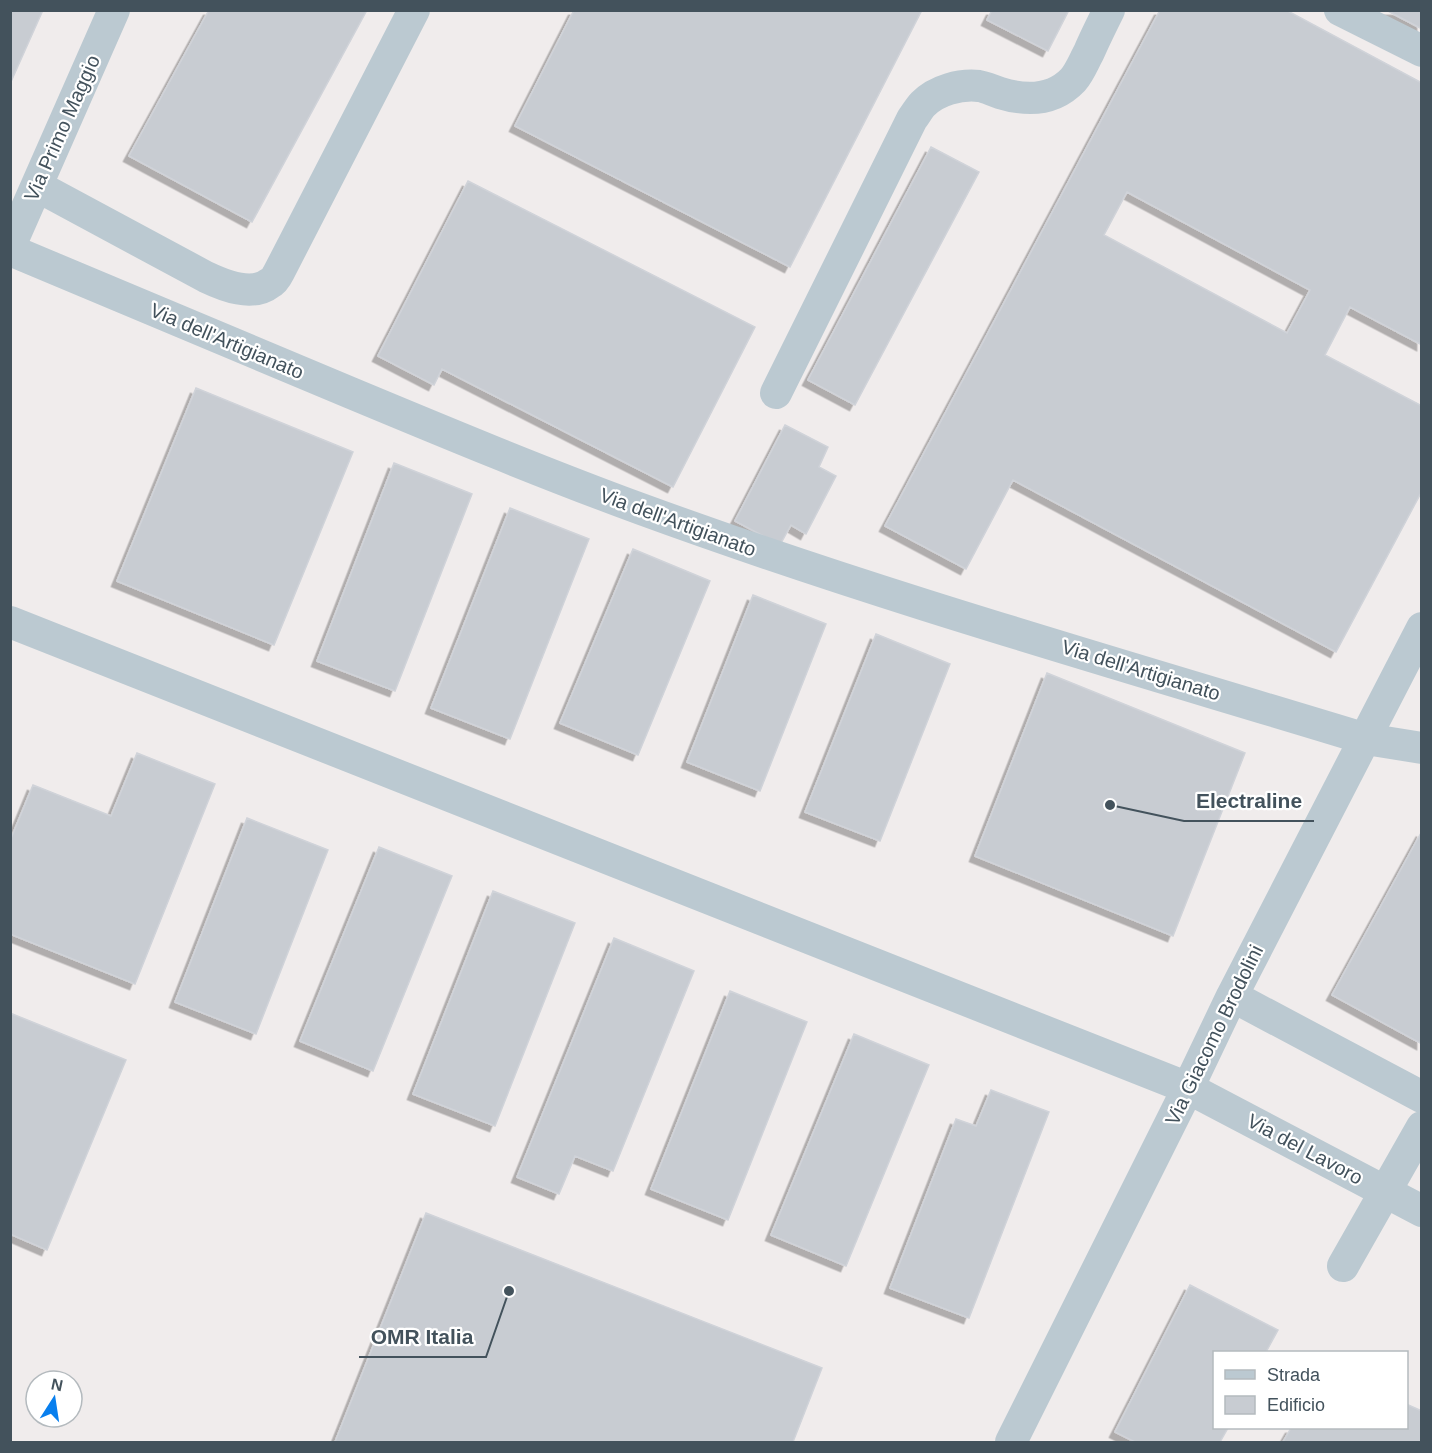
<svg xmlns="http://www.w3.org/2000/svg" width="1432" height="1453" font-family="Helvetica,sans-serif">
<defs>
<filter id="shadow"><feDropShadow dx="-5.5" dy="5.5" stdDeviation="0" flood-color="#0004"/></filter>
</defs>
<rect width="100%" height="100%" fill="#f0ecec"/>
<!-- building -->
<path fill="#c8ccd2" stroke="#d0d3d9" stroke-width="1.5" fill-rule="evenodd" filter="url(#shadow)" d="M10 10H43L10 84Z
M209 10H367L252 222 129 156Z
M574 10H922L790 267 515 126Z
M992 10H1069L1048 51 987 20Z
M1160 10H1286L1422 83V345L1350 307 1325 355 1422 406V491L1336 652 1013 480 966 569 885 526ZM1127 192 1310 290 1287 333 1104 235Z
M1386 10H1422V29Z
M931 147 979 172 855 405 808 380Z
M468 181 755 327 673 487 442 369 434 385 378 356Z
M196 388 353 452 274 645 117 581Z
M785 425 828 447 819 467 836 476 806 534 791 525 780 545 735 521Z
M394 463 472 494 395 691 317 661Z
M510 508 589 539 510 739 431 708Z
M633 549 710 581 638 755 560 723Z
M753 595 826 624 760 791 687 762Z
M876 634 950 664 880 841 805 812Z
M1047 673 1245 753 1173 936 975 856Z
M137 753 215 784 135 984 10 934V841L33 785 111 816Z
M247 818 328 850 256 1034 175 1002Z
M1422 831V1044L1332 995Z
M379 847 452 876 373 1071 300 1041Z
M493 891 575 923 495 1126 413 1094Z
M614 938 694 971 613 1171 575 1156 559 1194 517 1177Z
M730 991 807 1022 728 1220 651 1189Z
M10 1013 126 1060 47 1250 10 1234Z
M854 1034 929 1065 846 1266 771 1235Z
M991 1090 1049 1112 969 1318 890 1288 956 1119 976 1126Z
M426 1213 822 1368 793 1442H335Z
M1190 1285 1278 1330 1266 1352H1214V1428H1228L1220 1442H1135L1115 1432Z
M1406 1404 1422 1411V1442H1283L1291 1428H1406Z"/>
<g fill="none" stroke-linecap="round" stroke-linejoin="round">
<!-- minor -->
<path stroke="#bbc9d1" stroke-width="32" d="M1340 10 1422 51
M37 186 206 277C225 286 252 297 270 283 274 281 277 276 279 272L414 10
M10 246 114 10
M10 250C124 298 238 345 351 393 447 433 543 473 641 509 879 596 1123 665 1366 739L1422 748
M776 393 912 119C916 114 919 108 923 104 937 90 960 84 979 86 986 87 993 91 1000 93 1026 101 1053 101 1073 80 1080 72 1084 61 1089 52 1095 38 1102 24 1109 10
M10 622 1188 1088 1422 1211
M1232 996 1422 1097
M1343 1266 1422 1127
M1011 1442 1188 1088 1232 996 1422 628"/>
</g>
<g text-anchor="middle" stroke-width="4.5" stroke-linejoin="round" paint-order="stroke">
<!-- street labels -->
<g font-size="20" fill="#43525c" stroke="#fff">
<text transform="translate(62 128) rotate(-66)" y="7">Via Primo Maggio</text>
<text transform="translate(227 341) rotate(23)" y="7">Via dell'Artigianato</text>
<text transform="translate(678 522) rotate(20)" y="7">Via dell'Artigianato</text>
<text transform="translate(1141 670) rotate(17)" y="7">Via dell'Artigianato</text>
<text transform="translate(1214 1035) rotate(-64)" y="7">Via Giacomo Brodolini</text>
<text transform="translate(1305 1149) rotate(28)" y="7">Via del Lavoro</text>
</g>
</g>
<!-- callouts -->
<path fill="none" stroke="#43525c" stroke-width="2" d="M1110 805L1184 821H1314M509 1291L486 1357H359"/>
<g fill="#43525c" stroke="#fff" stroke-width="2">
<circle cx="1110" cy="805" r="6"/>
<circle cx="509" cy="1291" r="6"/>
</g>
<g font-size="21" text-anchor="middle" font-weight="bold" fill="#43525c" stroke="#fff" stroke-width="4.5" stroke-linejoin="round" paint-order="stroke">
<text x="1249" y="808">Electraline</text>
<text x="422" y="1344">OMR Italia</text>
</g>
<!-- border -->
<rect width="1432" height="1453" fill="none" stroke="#43525c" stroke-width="24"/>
<!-- legend -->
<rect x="1213" y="1351" width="195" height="78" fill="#ffffff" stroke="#b4babe" stroke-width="1.5"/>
<rect x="1225" y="1370" width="30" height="9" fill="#bbc9d1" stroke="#b4babe" stroke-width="1.5"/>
<text x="1267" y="1381" font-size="18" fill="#43525c">Strada</text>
<rect x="1225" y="1396" width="30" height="18" fill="#c8ccd2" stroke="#b4babe" stroke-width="1.5"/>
<text x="1267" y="1411" font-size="18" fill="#43525c">Edificio</text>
<!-- north arrow -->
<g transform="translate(54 1399) rotate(12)"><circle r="28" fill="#ffffff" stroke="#b4babe" stroke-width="1.5"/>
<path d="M0-4.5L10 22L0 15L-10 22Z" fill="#087fee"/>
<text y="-9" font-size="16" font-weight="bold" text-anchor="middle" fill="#43525c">N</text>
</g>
</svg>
